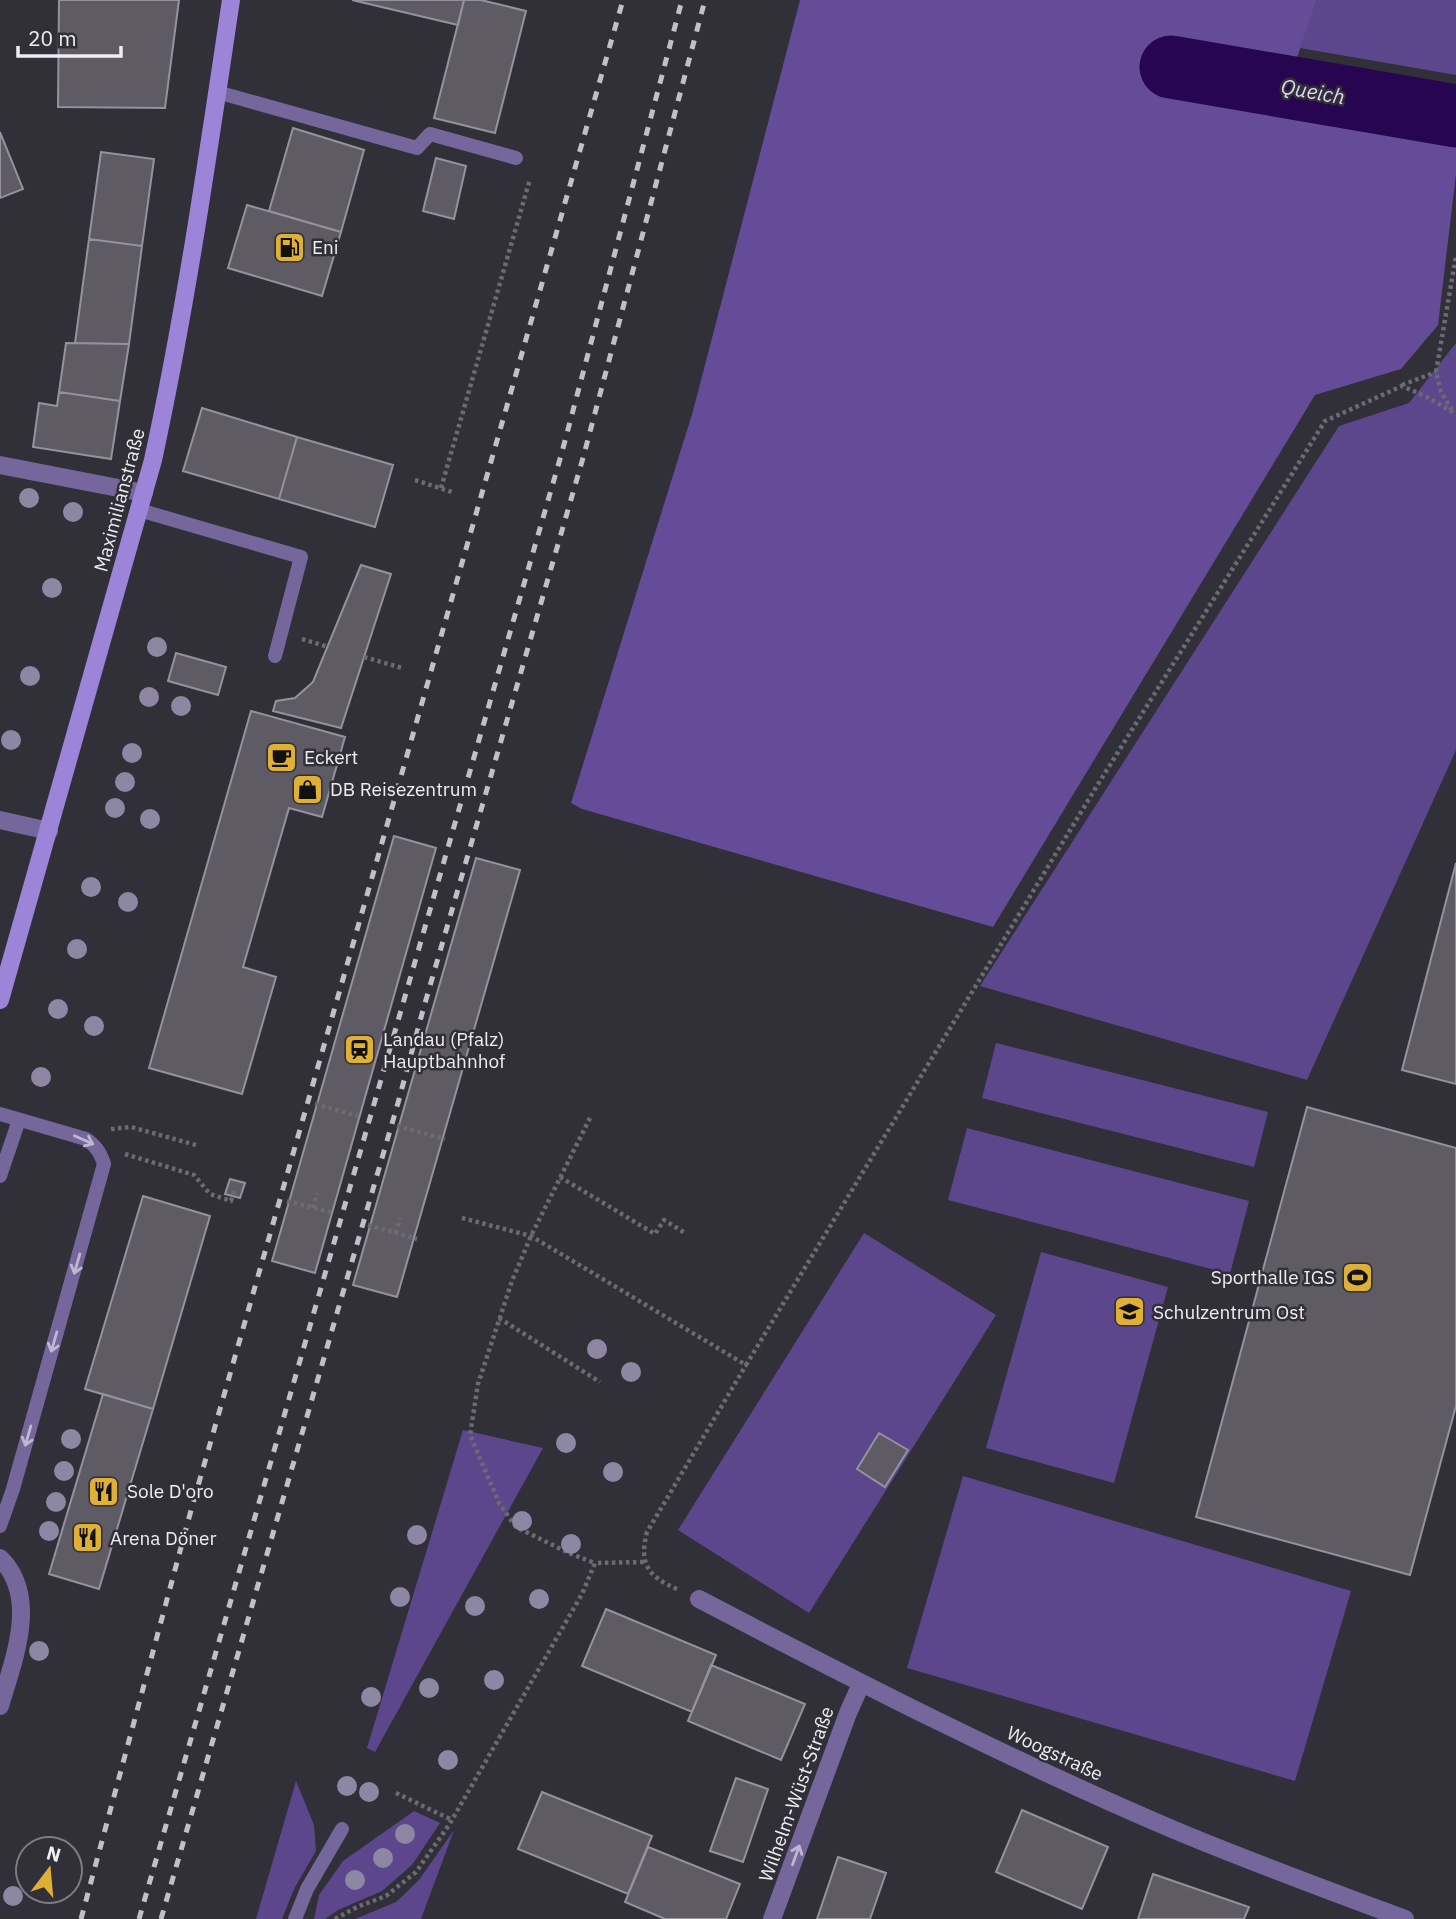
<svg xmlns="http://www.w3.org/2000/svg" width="1456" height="1919" font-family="'IBM Plex Sans',sans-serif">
<rect width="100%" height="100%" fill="#312f38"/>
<!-- green -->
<path fill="#5c478c" d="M1317 0H1456V75L1300 48Z
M1456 343V750L1307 1080 980 986 1339 426 1409 403Z
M996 1043 1268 1112 1254 1167 982 1098Z
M967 1128 1249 1201 1230 1274 948 1200Z
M864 1233 996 1315 809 1613 678 1530Z
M1041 1252 1168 1287 1114 1483 986 1448Z
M463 1430 543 1448 375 1752 367 1748Z
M963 1476 1351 1591 1295 1781 907 1668Z
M296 1781 314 1825 316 1851 294 1889 282 1919H256Z
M414 1811 440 1823 412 1865 382 1891 338 1910 325 1919H314L319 1895 343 1861Z
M454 1830 421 1919H355L396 1902 419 1880Z"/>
<!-- forest -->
<path fill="#644c99" d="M800 0H1317L1283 98 1456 129V174L1438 325 1401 369 1315 395 993 927 582 809 571 803 693 411Z"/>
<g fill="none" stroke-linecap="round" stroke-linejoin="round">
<!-- river -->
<path stroke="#270550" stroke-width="63" d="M1171 67 1456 116"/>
</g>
<!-- building -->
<path fill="#5e5b65" stroke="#94929d" stroke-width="2" d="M59 0H179L165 108 58 107Z
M352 0H464L458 25Z
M464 0H481L526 11 495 133 434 118Z
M293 128 364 150 341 232 269 211Z
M0 132 23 189 0 198Z
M101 152 154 159 142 246 89 239Z
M436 158 466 166 454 219 423 211Z
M247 205 341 232 322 296 228 268Z
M89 239 142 246 129 344 75 343Z
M66 343 129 344 120 401 59 392Z
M59 392 120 401 111 459 33 447 39 403 57 406Z
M202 408 297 437 279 499 183 471Z
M297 437 393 465 375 527 279 499Z
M361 565 391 574 341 728 273 711 276 701 295 698 313 682Z
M176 653 226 667 218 695 168 681Z
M251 711 345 737 322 817 289 808 243 967 276 977 242 1094 149 1068Z
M394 836 436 848 315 1273 272 1261Z
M476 858 520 870 397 1297 353 1285Z
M1456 863V1084L1402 1070Z
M1307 1107 1456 1148V1406L1410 1575 1196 1517Z
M230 1179 245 1183 240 1198 225 1194Z
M143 1196 210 1216 153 1409 85 1389Z
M103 1394 153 1409 99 1589 49 1574Z
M879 1433 908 1450 885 1487 857 1469Z
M606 1609 716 1655 692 1712 582 1666Z
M711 1665 805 1704 781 1760 688 1721Z
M736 1778 768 1789 743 1862 710 1851Z
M542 1792 652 1836 628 1894 518 1849Z
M1022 1810 1108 1847 1082 1909 996 1872Z
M648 1847 740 1884 726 1919H665L625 1902Z
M838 1857 886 1873 870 1919H817Z
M1153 1874 1249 1907 1244 1919H1138Z"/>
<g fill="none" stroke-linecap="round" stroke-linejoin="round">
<!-- path -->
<path stroke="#6c6a72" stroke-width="4.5" stroke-dasharray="3.5 3.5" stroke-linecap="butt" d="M1402 385 1436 372
M1452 410 1441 392 1436 372 1456 256
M415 480 452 492
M441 488 530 179
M302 639 328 647
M364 657 402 668
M315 1104 362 1117
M590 1118 531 1236 512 1281 478 1384 470 1435 499 1503 516 1527 571 1554 595 1563
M397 1126 445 1139
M111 1129 131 1127 196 1145
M125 1154 194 1175 210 1194 231 1201 235 1189
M560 1177 655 1234 664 1220 685 1233
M287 1201 334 1213
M313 1208 317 1193
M462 1218 531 1236 746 1365 1095 789 1325 421 1402 386 1425 396 1456 414
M368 1225 417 1239
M396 1233 400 1218
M499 1318 600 1382
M677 1589C647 1576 639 1563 647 1532L746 1365
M396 1793 452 1820
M335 1919 357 1907 386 1896 416 1872 449 1825 582 1594 595 1563 644 1562"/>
<!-- lane -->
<path stroke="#75679c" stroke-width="14" d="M217 92 417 148 430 134 516 158
M139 510 301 557 275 656
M0 1114 86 1139C96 1146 100 1152 104 1164L13 1489 0 1526
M0 1176 19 1120
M295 1919 307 1889 342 1829"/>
<!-- street -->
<path stroke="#75679c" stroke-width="18" d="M0 465 144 493
M0 820 49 831
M0 1558C40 1597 13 1661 0 1706
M699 1599C854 1680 1010 1760 1172 1829 1248 1861 1327 1890 1405 1919
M772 1919 848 1713 861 1684"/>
<!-- secondary -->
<path stroke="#9c84d8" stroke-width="18" d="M0 1000 153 460C186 308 208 154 231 0"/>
<!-- rail -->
<path stroke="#c2c0c6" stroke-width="5" stroke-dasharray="9 9" stroke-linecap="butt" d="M81 1919 190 1514 623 0
M139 1919 562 452 682 0
M161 1919 398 1103 423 1010 583 458 705 0"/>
</g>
<!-- trees -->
<g fill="#8d87a3">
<circle cx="29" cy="498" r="10"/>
<circle cx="73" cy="512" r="10"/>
<circle cx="52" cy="588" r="10"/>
<circle cx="157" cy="647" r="10"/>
<circle cx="30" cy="676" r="10"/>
<circle cx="149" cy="697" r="10"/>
<circle cx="181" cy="706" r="10"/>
<circle cx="11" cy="740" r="10"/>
<circle cx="132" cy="753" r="10"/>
<circle cx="125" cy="782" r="10"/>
<circle cx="115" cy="808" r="10"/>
<circle cx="150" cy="819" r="10"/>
<circle cx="91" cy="887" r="10"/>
<circle cx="128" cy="902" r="10"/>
<circle cx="77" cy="949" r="10"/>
<circle cx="58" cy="1009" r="10"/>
<circle cx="94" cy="1026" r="10"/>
<circle cx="41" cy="1077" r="10"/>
<circle cx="597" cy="1349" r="10"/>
<circle cx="631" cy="1372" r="10"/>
<circle cx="71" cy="1439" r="10"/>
<circle cx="566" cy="1443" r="10"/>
<circle cx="64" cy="1471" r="10"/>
<circle cx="613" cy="1472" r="10"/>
<circle cx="56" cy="1502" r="10"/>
<circle cx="522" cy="1521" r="10"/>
<circle cx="49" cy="1531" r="10"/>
<circle cx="417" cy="1535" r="10"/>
<circle cx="571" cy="1544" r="10"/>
<circle cx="400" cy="1597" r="10"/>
<circle cx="539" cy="1599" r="10"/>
<circle cx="475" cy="1606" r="10"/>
<circle cx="39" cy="1651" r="10"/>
<circle cx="494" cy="1680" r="10"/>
<circle cx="429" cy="1688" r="10"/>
<circle cx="371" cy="1697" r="10"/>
<circle cx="448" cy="1760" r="10"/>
<circle cx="347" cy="1786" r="10"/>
<circle cx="369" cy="1792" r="10"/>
<circle cx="405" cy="1834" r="10"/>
<circle cx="383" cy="1858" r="10"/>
<circle cx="355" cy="1880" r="10"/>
<circle cx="13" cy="1896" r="10"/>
</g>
<!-- one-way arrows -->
<defs><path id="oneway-shaft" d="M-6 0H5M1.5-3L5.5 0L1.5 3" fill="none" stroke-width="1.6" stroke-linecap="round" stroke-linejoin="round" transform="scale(1.75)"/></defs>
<g stroke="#beb7d0">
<use href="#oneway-shaft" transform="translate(84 1140) rotate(24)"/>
<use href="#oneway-shaft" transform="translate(77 1264) rotate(106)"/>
<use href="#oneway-shaft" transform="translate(54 1342) rotate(106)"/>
<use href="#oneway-shaft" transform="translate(28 1436) rotate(106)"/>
<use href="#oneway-shaft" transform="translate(796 1855) rotate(-70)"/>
</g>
<!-- icons -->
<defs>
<symbol id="fuel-square" viewBox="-11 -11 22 22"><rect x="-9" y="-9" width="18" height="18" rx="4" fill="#e0b034" stroke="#312f38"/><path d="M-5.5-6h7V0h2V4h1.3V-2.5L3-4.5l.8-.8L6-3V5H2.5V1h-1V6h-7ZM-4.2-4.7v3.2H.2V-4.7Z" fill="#111"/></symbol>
<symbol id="cafe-square" viewBox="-11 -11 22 22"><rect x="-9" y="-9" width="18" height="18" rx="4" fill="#e0b034" stroke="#312f38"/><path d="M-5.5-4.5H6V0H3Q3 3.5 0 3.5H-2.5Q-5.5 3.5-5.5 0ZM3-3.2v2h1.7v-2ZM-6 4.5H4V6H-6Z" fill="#111"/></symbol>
<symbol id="shop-square" viewBox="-11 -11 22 22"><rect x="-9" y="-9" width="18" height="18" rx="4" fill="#e0b034" stroke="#312f38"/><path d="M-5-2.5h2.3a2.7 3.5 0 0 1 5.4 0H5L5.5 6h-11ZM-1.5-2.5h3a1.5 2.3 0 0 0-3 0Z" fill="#111"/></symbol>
<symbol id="station-square" viewBox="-11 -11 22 22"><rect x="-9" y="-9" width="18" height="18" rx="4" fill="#e0b034" stroke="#312f38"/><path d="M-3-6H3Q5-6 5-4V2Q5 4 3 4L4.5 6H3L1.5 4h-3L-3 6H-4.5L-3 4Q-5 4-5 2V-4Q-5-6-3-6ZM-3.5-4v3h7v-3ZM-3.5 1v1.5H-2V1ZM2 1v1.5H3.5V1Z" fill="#111"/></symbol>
<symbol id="stadium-square" viewBox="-11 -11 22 22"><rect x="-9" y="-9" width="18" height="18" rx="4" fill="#e0b034" stroke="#312f38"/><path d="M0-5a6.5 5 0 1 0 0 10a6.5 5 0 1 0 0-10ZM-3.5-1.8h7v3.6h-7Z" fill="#111"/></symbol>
<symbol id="school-square" viewBox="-11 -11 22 22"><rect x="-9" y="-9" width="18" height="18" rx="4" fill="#e0b034" stroke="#312f38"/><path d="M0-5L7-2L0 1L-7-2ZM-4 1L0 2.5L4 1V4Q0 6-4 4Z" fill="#111"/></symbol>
<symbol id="restaurant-square" viewBox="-11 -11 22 22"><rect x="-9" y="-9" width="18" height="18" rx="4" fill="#e0b034" stroke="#312f38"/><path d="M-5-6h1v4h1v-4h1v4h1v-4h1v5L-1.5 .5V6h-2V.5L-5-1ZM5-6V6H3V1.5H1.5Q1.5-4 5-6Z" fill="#111"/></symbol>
</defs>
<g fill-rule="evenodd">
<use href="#fuel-square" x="272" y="230" width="35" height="35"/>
<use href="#cafe-square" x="264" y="740" width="35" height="35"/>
<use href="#shop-square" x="290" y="772" width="35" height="35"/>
<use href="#station-square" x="342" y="1032" width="35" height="35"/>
<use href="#stadium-square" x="1340" y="1260" width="35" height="35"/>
<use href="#school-square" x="1112" y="1294" width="35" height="35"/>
<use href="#restaurant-square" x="86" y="1474" width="35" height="35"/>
<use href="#restaurant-square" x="70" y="1520" width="35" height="35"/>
</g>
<g text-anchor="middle" stroke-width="5" stroke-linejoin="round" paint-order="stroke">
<!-- poi labels -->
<g font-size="19" fill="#efedf3" stroke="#312f38" text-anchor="start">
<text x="312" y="254">Eni</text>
<text x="304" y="764">Eckert</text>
<text x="330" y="796">DB Reisezentrum</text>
<text x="383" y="1046">Landau (Pfalz)<tspan x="383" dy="22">Hauptbahnhof</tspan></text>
<text x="1335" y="1284" text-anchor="end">Sporthalle IGS</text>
<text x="1153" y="1319">Schulzentrum Ost</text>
<text x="127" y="1498">Sole D'oro</text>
<text x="110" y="1545">Arena Döner</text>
</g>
<!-- street labels -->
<g font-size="19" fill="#efedf3" stroke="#312f38">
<text transform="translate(119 500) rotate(-75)" y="7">Maximilianstraße</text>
<text transform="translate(1055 1753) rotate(25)" y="7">Woogstraße</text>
<text transform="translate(796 1794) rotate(-70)" y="7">Wilhelm-Wüst-Straße</text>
</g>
<!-- water labels -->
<g font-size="21" font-style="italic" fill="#ddd8ee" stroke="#312f38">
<text transform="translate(1313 92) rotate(10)" y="7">Queich</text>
</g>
</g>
<!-- north arrow -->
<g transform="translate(49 1870) rotate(16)"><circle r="33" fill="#312f38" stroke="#7d7b83" stroke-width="2"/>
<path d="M0-5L12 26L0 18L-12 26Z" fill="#e0b034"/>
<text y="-10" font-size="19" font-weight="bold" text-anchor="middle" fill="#efedf3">N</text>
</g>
<!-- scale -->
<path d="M18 46v10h103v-10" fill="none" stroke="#efedf3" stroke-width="3.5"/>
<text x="28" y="46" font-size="21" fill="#efedf3" stroke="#312f38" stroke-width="5" paint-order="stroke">20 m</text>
</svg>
